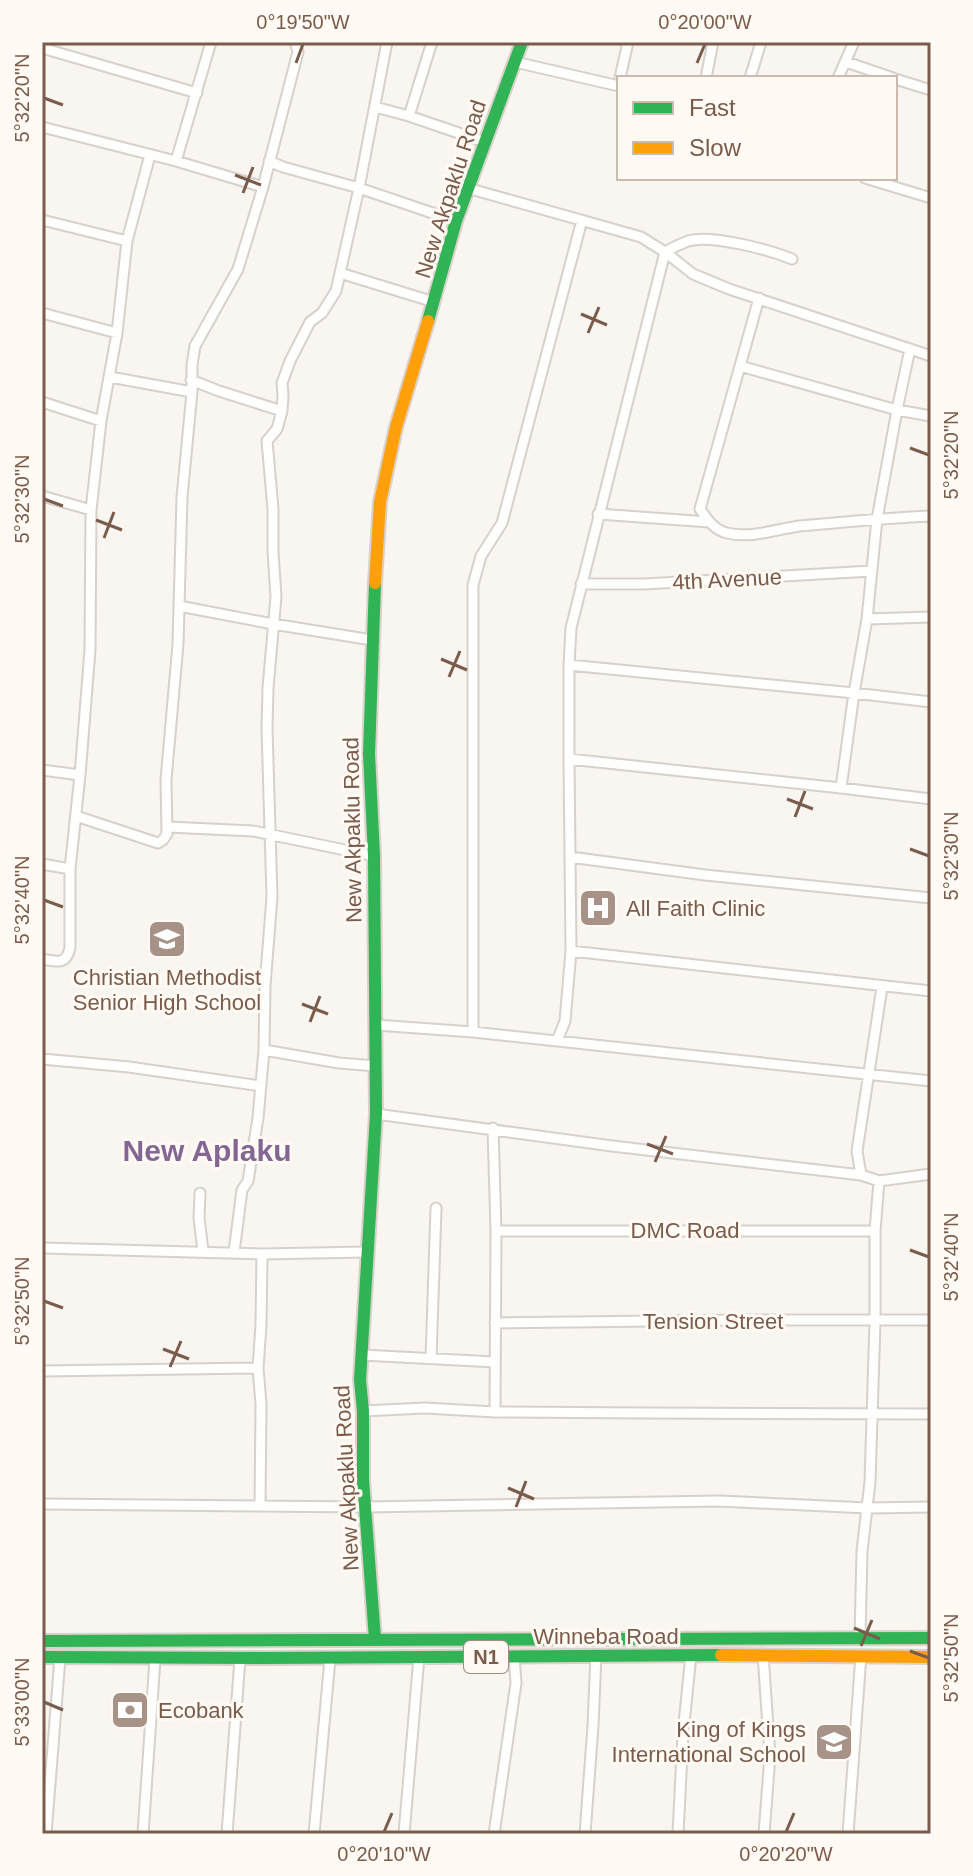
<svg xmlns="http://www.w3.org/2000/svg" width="973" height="1876" font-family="Helvetica,sans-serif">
<rect width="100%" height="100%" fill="#f9f5f0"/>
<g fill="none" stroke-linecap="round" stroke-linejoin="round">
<defs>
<path id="street" d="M42 48 197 93
M515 62 619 86
M846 62 893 78
M620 78 628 42
M706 78 713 42
M750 78 761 42
M838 78 854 42
M895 79 931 90
M375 107 409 116 485 142
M409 116 432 42
M42 127 176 161 263 187
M176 161 211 42
M269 161 283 167 359 188 456 221
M865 178 931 198
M467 188 641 237 665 252 693 274 729 289 931 356
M42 220 127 241
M665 252C672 248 680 244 688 241 711 234 770 250 792 259
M340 273 434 302
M759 298 700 509C707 519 714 530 727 533 751 539 776 529 800 526 844 522 887 518 931 516
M42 313 117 333
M740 366 897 410 931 416
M110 377 192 392
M191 380 219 391 282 411
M42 402 101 421
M42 496 91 510
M598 514 709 522
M581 584H644L872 571
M179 606 273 624 372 640
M867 619 931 617
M569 665 854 693 931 702
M569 759 841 788 931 799
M42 770 80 775
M841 788 854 693 867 619 877 519 897 410 910 349
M76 816 158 843 163 840 167 834 166 780 178 644 182 497 192 392V365L195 346 238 269 263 187 298 52 295 42
M168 827 253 831 374 856
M570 857 705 875 931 898
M42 864 70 869
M571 951 931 991
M42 959C57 962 67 965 70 947V869L80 775 90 650 91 510 101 421 117 333 127 241 150 155
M376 1025 473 1032 931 1081
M473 1032V585L481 556 502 523 582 220
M557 1041 565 1021 571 951 569 759V665L571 628 665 252
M264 1050 339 1063 376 1066
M42 1059 129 1067 261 1086
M376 1114 612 1146 861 1175 879 1181 931 1174
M493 1128 496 1231 495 1412
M861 1175 857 1151 882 987
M200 1193 199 1218 203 1251
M496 1231H875
M42 1248 262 1254 366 1252
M234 1252 242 1190 248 1181 258 1118 264 1050 265 986 272 897 267 728 268 688 276 597 273 552V509L267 441 277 429 282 411 283 395 282 383 290 361 310 322 322 313 336 291 359 188 387 42
M495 1323 741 1320H931
M362 1355 495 1362
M431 1359 436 1208
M42 1371 258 1368
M363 1411 425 1408 495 1412 644 1413 931 1414
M42 1504 366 1507 719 1501 867 1508 931 1507
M260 1506 261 1404 258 1368 261 1325 262 1254
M860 1638 862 1551 870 1482 875 1322V1231L879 1181
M763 1654 770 1756 764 1834
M46 1834 60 1658
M143 1834 155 1659
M227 1834 240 1659
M314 1834 330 1659
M404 1834 419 1657
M494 1834 516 1683 514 1656
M585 1834 593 1726 596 1655
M678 1834 683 1733 691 1655
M848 1834 861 1655"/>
<path id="fast" d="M428 321 456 221 522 42
M375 1639 363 1480V1411L360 1380 376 1114 374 856 369 754 375 583
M42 1641 931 1638
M42 1657 264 1658 721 1655"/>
<path id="slow" d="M375 583 380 502 396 427 428 321
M721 1655 931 1657"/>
</defs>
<!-- street casing -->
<use href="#street" stroke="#d7d1cb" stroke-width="13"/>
<!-- fast casing -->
<use href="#fast" stroke="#d9d2cb" stroke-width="16"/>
<!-- slow casing -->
<use href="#slow" stroke="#d9d2cb" stroke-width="16"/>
<!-- street -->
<use href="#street" stroke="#fefefd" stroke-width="9"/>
<!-- fast -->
<use href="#fast" stroke="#30b455" stroke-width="12"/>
<!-- slow -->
<use href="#slow" stroke="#ff9f0a" stroke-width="12"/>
</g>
<!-- ticks -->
<path fill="none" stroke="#7a5c4d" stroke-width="3" d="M296 63 303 44M697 63 705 44M44 98 63 105M235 175 261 185M243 193 253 167M581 314 607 325M588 333 599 307M910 448 929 455M44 499 63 506M96 520 122 530M104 538 114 512M441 659 467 670M449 677 460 651M787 799 813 809M795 817 805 791M910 849 929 856M44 900 63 907M302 1004 328 1014M310 1022 320 996M647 1144 673 1154M655 1162 666 1136M910 1250 929 1257M44 1301 63 1308M163 1349 189 1359M170 1367 181 1341M508 1488 534 1499M516 1507 526 1481M854 1628 880 1639M861 1646 872 1620M910 1651 929 1658M44 1702 63 1710M384 1832 392 1813M786 1832 794 1813"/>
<!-- icons -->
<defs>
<symbol id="hospital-square" viewBox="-11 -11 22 22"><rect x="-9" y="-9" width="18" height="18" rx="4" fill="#a69286" stroke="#fffaf3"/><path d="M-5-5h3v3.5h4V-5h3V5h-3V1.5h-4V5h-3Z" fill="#fff"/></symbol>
<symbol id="school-square" viewBox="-11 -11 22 22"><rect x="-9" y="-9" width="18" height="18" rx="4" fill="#a69286" stroke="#fffaf3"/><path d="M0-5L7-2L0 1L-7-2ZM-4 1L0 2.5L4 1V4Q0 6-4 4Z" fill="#fff"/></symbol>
<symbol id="bank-square" viewBox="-11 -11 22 22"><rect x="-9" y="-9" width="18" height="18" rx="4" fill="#a69286" stroke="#fffaf3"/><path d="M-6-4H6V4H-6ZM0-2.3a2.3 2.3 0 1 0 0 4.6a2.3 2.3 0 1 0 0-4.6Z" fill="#fff"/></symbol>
</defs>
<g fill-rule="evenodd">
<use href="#hospital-square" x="576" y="886" width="44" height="44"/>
<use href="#school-square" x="145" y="917" width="44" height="44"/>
<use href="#bank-square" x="108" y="1688" width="44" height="44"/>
<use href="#school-square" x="812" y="1720" width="44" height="44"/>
</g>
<g text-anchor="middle" stroke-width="6" stroke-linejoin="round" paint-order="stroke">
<!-- shield labels -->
<rect fill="#fffaf3" stroke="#a28b7f" stroke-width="2" x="464" y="1641" width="44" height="32" rx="6"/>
<g font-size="20" font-weight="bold" fill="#7a5c4d">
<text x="486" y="1664">N1</text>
</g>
<!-- street labels -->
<g font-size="22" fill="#7a5c4d" stroke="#fffaf3">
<text transform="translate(450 189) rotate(-72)" y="8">New Akpaklu Road</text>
<text transform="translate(727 579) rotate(-3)" y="8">4th Avenue</text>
<text transform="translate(352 830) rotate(-91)" y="8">New Akpaklu Road</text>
<text x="685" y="1238">DMC Road</text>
<text x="713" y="1329">Tension Street</text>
<text transform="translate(346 1478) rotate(-93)" y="8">New Akpaklu Road</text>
<text x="606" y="1644">Winneba Road</text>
</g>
<!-- poi labels -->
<g font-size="22" fill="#7a5c4d" stroke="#fffaf3" text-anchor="start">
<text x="626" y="916">All Faith Clinic</text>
<text x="167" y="985" text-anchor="middle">Christian Methodist<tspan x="167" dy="25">Senior High School</tspan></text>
<text x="158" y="1718">Ecobank</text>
<text x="806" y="1737" text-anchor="end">King of Kings<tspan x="806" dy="25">International School</tspan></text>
</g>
<!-- district labels -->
<g font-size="30" font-weight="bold" fill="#846695" stroke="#fffaf3">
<text x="207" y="1161">New Aplaku</text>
</g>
</g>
<!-- border -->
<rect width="973" height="1876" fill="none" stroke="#fffaf3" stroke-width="88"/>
<!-- legend -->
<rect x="617" y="76" width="280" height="104" fill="#fffaf3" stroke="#cabbb1" stroke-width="2"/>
<rect x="633" y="102" width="40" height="12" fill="#30b455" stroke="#cabbb1" stroke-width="2"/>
<text x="689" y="116" font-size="24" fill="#7a5c4d">Fast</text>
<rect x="633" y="142" width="40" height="12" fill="#ff9f0a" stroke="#cabbb1" stroke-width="2"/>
<text x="689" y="156" font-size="24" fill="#7a5c4d">Slow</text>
<rect x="44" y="44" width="885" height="1788" fill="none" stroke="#7a5c4d" stroke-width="3"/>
<g font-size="20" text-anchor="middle" fill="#7a5c4d">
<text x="303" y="29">0°19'50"W</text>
<text x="705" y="29">0°20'00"W</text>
<text transform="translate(22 98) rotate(-90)" y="7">5°32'20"N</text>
<text transform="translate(951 455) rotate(-90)" y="7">5°32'20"N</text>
<text transform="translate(22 499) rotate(-90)" y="7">5°32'30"N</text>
<text transform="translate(951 856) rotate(-90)" y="7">5°32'30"N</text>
<text transform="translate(22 900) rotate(-90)" y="7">5°32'40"N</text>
<text transform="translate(951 1257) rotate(-90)" y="7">5°32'40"N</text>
<text transform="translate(22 1301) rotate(-90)" y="7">5°32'50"N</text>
<text transform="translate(951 1658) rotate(-90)" y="7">5°32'50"N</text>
<text transform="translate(22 1702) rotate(-90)" y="7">5°33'00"N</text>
<text x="384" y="1861">0°20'10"W</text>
<text x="786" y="1861">0°20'20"W</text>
</g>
</svg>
